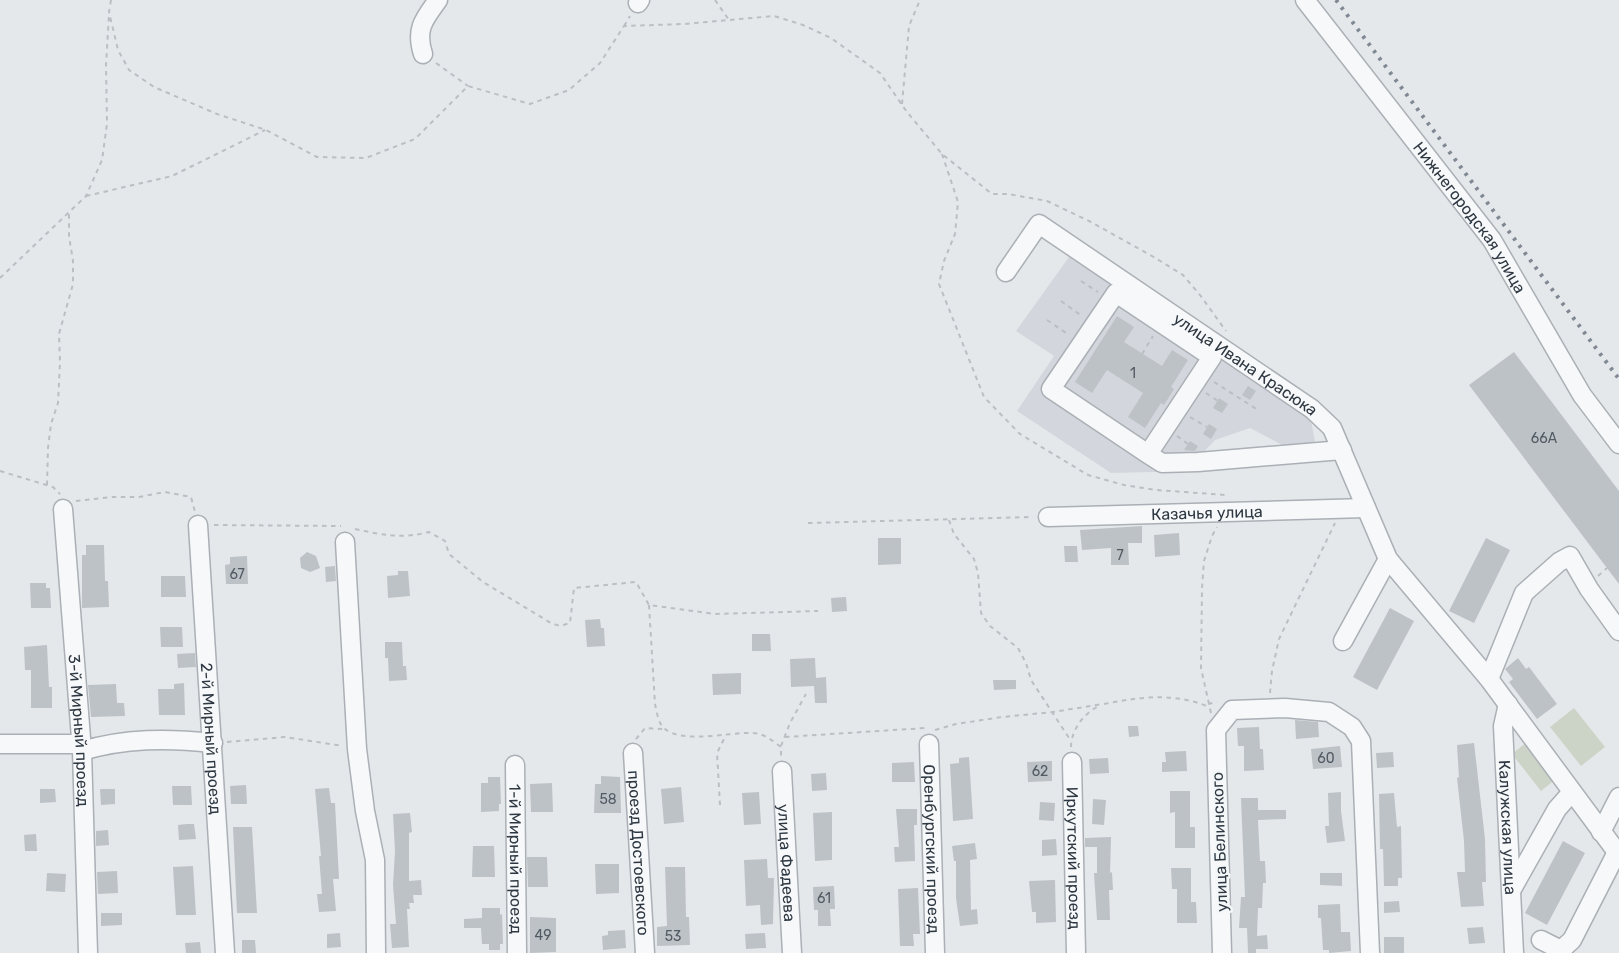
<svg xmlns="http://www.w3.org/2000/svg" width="1619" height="953" font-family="Rubik,sans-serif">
<rect width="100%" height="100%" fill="#e5e8eb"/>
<!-- built -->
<path fill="#d3d7dd" d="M1069 257 1310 415 1316 447 1290 449 1250 428 1215 440 1198 458V471L1111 473 1017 411 1054 356 1016 331Z"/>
<!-- green -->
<path fill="#ccd4c7" d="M1574 708 1605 747 1581 766 1550 727Z
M1528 741 1557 778 1541 791 1512 754Z"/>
<!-- building -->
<path fill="#bdc2c7" d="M1117 316 1134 327 1124 342 1162 366 1172 350 1188 360 1171 387 1174 389 1164 405 1161 403 1145 428 1128 417 1143 393 1107 370 1092 393 1075 382Z
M1514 352 1619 491V584L1469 385Z
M1248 386 1256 391 1250 400 1242 395Z
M1219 398 1228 404 1222 413 1213 408Z
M1209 424 1217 429 1211 439 1203 434Z
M1190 441 1198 446 1195 451 1184 450Z
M1142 526V543H1128L1129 565H1111V548L1082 550 1080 530Z
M1179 533 1180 555 1155 557 1154 535Z
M878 538H901V564L878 565Z
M1486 538 1510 550 1474 623 1449 611Z
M86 545H104L105 581H108L109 607 82 608V555H86Z
M1064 546H1077L1078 562H1065Z
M307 552 316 556 320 568 310 572 301 568 300 558Z
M247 556 248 584H226L225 565 230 564V557Z
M335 566 336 581 326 582 325 567Z
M398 571H408L410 596 388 598 387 576 398 575Z
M161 576H185L186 597H161Z
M30 583H46V588H50L51 608H31Z
M846 597 847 611 832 612 831 598Z
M1390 608 1414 621 1377 690 1353 677Z
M600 619 601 628H604L605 646 587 647 585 620Z
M160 627H182L183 647H161Z
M752 634H770L771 651H752Z
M385 642H402L403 666H406L407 680 389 681 388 658H385Z
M47 645 49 687H52V708H31V670H25L24 647Z
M195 653 196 667 178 668 177 654Z
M815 658 816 678 826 677 827 703H815L814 686 791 687 790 659Z
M1518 658 1526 669 1529 667 1557 704 1537 719 1509 682 1513 679 1505 669Z
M741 673V694L713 695 712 674Z
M993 680H1016V689L994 690Z
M184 683 185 715H159L158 689H174V684Z
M116 684 117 703H124L125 716 91 717 88 685Z
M1295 720 1318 722 1319 737 1296 739Z
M1128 726H1138L1139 736 1129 737Z
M1259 727 1260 749H1263L1264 770 1244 771V746H1238L1237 728Z
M1474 743 1485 839 1486 882H1482L1484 906 1461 907 1457 872H1465L1464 841 1457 778 1459 777 1457 745Z
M1340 746 1342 767 1313 769 1311 749Z
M1186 751 1187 771 1162 772V762H1166L1165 752Z
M1393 752 1394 767 1377 768 1376 753Z
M969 757 973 819 953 821 950 764 959 763V758Z
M1108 758 1109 773 1090 774 1089 759Z
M1052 761V781L1028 782 1027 762Z
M914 762 915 782H892V763Z
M826 773 827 790 812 791 811 774Z
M601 776 620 777 621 813H594L595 784H601Z
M488 777H500L501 804H499V811L481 812V783H488Z
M552 783 553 812H531L530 784Z
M246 785 247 804H231L230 786Z
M172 786H191L192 805H173Z
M681 787 684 822 664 824 661 789Z
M329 788 331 803H335L339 879H333L336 911 319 912 317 894H322L319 856H321L315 789Z
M40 789H55L56 802 40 803Z
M100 789H115V804L101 805Z
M1170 791H1190V827H1195V848H1175V812L1170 813Z
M759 792 761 824 744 825 742 793Z
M1341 792V811L1345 841 1327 843 1325 826H1329L1328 793Z
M1394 793 1397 827 1401 826 1402 878H1398V886H1384L1383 849H1380L1379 794Z
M1241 798H1258V810H1286V819L1258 820 1260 861H1265L1266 883H1263L1262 908H1258L1257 936 1267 935 1268 949H1256V953H1248L1247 928H1239L1241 897H1245Z
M1093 799 1106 800 1104 825 1092 824Z
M1040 802 1055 803 1054 821 1039 820Z
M896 809H917V825H914L915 861 895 862 894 847H899Z
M832 812V860L815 861 813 813Z
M410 813 412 832 409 833V881L421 880 422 895H413L414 903H409L410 909H407L409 947 392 948 390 924H396L393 885 395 851 393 814Z
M187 824H194L196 839 179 840 178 825Z
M233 827H252L257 913H237Z
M108 830 109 845 96 846V831Z
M36 834 37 851H25L24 835Z
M1111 837 1110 873 1112 872 1113 890H1109L1110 920H1097L1094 873H1097V847H1085V838Z
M1056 839 1057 855 1042 856V840Z
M1563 841 1585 853 1547 925 1525 913Z
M975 843 977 859 970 860 971 910 977 909 978 924 960 926 956 898V861H954L952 846Z
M473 846H494L495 877H472Z
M527 857H547L548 887H528Z
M767 859 768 878H774L773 924 761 925 760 905 746 906 744 860Z
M595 864H619V893L596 894Z
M193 866 196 915H176L173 867Z
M665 867H685L686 917H689L690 945 657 946V927L667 926Z
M1171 868H1191V902H1196L1197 923H1177V889H1172Z
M117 871 118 893 98 894 97 872Z
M47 873 66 874 65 892 46 891Z
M1320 873H1342V886L1320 885Z
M1055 880 1056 922 1036 923V912H1032L1029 881Z
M834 886 835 909H830L831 926H818V910H814L813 887Z
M918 888 920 934H913L914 946H900L898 889Z
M1399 901 1400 912 1384 913V902Z
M1340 904 1341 932H1350L1351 951 1329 953V950H1323L1321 918H1318V905Z
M482 908H500V915L502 914 503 944H500V950H489V944H482L481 928H464V919L482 918Z
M101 913H122V925L101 926Z
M530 917 556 918V952L530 953Z
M1483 927 1485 943 1469 944 1467 928Z
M625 930 626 948 603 950 602 936 608 935V931Z
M340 933 341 947 327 948V934Z
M765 933 766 948 746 949 745 934Z
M1384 937H1404V953H1384Z
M242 940H255L256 953H242Z
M200 942 201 953H186L185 943Z"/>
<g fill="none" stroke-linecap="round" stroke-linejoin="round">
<defs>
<g id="minor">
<path id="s1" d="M1305 0 1492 240 1582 395 1619 444"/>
<path d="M638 3 640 0"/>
<path d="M423 54C415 29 424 19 438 0"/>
<path id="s2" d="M1006 272 1039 224 1312 409 1332 428 1388 559 1489 679 1619 855"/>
<path d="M1148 454 1212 357 1116 293 1051 389 1148 454 1162 463 1198 462 1342 450"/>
<path id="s3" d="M63 509 82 751 88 953"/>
<path id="s4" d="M1048 517 1366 508"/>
<path id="s5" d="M198 525 225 953"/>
<path d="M345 542 357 749 365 811 375 860 376 953"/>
<path d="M1343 641 1388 559"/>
<path d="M1489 679 1524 593 1559 562 1570 556 1589 589 1619 631"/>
<path id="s6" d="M1508 704 1503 726 1514 953"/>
<path d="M0 744H81"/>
<path id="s7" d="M929 744 935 953"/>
<path d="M82 751C125 738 168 738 213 743"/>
<path id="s8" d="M633 753 645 953"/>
<path id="s9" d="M1072 762 1076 953"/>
<path id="s10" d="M515 765 517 953"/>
<path id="s11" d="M782 771 792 953"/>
<path d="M1601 832 1619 797"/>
<path d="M1512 889 1557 809 1572 792"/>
<path d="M1541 940 1561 950 1572 940 1617 852"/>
<path d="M1222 953 1216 730 1232 710 1285 708 1329 712 1352 727 1361 741 1370 953"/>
</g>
</defs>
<!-- minor casing -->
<use href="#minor" stroke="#aab0b5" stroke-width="21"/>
<!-- path -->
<path stroke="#bbbec3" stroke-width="2" stroke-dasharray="4.5 4.5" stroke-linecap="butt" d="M111 0 109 12 118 50 129 70 154 87 217 114 266 130 317 157 366 158 415 139 468 86 530 104 569 90 600 63 624 26 684 24 774 16 803 25 831 38 880 73 907 112 942 154 992 194H1008L1047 201 1091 222 1152 256 1183 275 1200 295 1226 331
M715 0 729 20
M624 26 630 16
M436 63 468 86
M902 104 909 26 920 0
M942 154 958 202 955 234 944 261 939 284 984 397 1020 434 1088 475 1124 485 1156 490 1226 495
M86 196 172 176 265 130
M0 278 86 196 102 160 107 124 106 65 109 15
M1081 281 1098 292
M1061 301 1082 316
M1047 320 1069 335
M1142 354 1153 336
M1214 382 1258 410
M1206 393 1218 401
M1190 417 1207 427
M1177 436 1188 444
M0 471 53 487 60 494
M47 485 48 448 51 424 58 403 60 362 59 334 73 284V261L69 236V213
M76 501 112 497H139L165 492 191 497 195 512
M949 520 954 534 974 559 978 573 981 613 990 626 1018 648 1026 663 1031 680 1071 741
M808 523 1033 517
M214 525 341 526
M355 529C383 535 401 539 429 532L445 541 449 554 483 582 551 623 560 626 570 623 574 588 636 582 649 605 715 614 818 611
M1598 576 1607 568
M649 605 655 704C657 712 658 724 665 729 684 744 729 732 752 733 763 733 772 740 781 747V757
M1270 693 1272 671 1279 639 1335 523
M1104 704C1140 697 1174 692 1209 707
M1208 704 1217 702
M1211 713 1201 668 1202 588 1204 561 1212 536 1217 527
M935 730 956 724 1002 717 1053 712 1103 704
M785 737 925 728
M636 739 645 728 664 729
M227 742 285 737 343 746
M781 746 790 723 806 694
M1071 747C1071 730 1084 713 1099 706
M720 805 717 753 726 735"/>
<!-- minor -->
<use href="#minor" stroke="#f7f8fa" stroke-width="18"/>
<!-- rail -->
<path stroke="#808993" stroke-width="4" stroke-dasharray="3 6" stroke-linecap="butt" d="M1336 0 1619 379"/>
</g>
<g text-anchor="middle" stroke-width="5" stroke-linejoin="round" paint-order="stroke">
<!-- number labels -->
<g font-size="14" fill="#525a63">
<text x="1133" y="378">1</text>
<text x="1544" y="443">66А</text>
<text x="1120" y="560">7</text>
<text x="237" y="579">67</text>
<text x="1326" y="763">60</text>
<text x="1040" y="776">62</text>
<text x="608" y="804">58</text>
<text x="824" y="903">61</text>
<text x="543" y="940">49</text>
<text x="673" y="941">53</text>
</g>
<!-- street labels -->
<g font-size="16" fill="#2e3842" stroke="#f4f7f8">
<text dy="6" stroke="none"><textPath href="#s1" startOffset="273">Нижнегородская улица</textPath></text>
<text dy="6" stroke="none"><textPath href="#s2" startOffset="308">улица Ивана Красюка</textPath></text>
<text dy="6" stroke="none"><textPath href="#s4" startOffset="159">Казачья улица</textPath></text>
<text dy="6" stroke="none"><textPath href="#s3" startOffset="222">3-й Мирный проезд</textPath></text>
<text dy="6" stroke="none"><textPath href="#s5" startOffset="214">2-й Мирный проезд</textPath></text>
<text dy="6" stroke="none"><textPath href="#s6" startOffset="124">Калужская улица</textPath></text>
<text transform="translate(1219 842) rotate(-92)" y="6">улица Белинского</text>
<text dy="6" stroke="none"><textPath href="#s7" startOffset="105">Оренбургский проезд</textPath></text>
<text dy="6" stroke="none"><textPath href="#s8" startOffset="100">проезд Достоевского</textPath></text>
<text dy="6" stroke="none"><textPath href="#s9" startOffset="96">Иркутский проезд</textPath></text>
<text dy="6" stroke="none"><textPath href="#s10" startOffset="94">1-й Мирный проезд</textPath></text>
<text dy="6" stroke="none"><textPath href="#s11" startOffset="92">улица Фадеева</textPath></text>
</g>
</g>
</svg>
